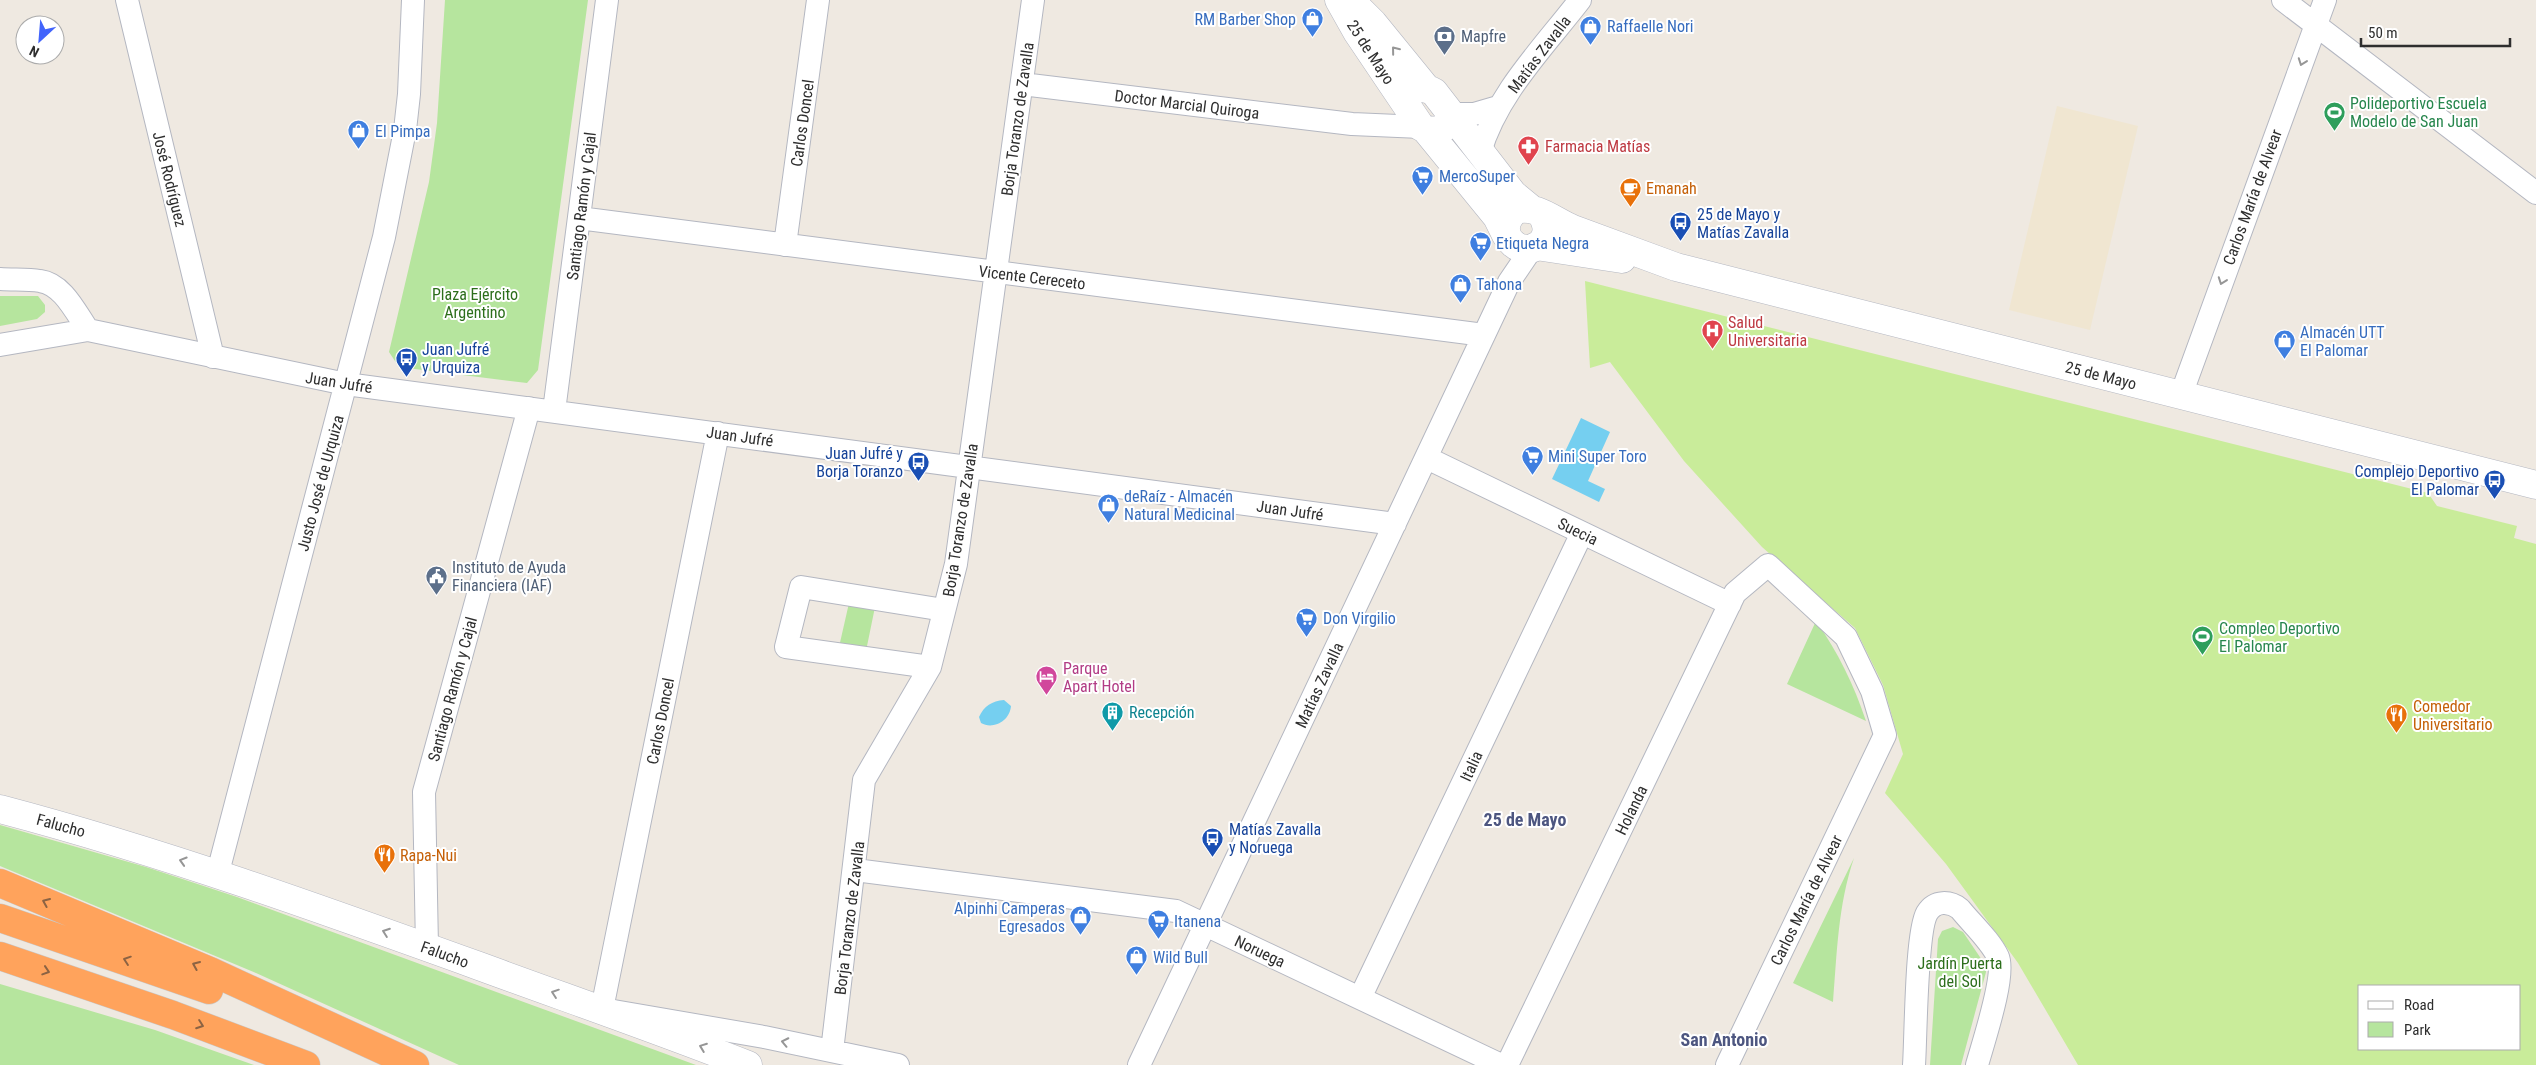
<svg xmlns="http://www.w3.org/2000/svg" width="2536" height="1065" font-family="'Roboto Condensed',sans-serif">
<rect width="100%" height="100%" fill="#efe9e1"/>
<!-- education -->
<path fill="#f0e6d1" d="M2057 106 2138 126 2090 330 2009 310Z"/>
<!-- green -->
<path fill="#b6e59e" d="M445 0H588L538 370 527 383 399 367 389 352 429 182 437 123Z
M0 296H38L45 305V312L37 319 0 326Z
M849 603 875 607 866 651 839 647Z
M1816 621C1838 652 1854 685 1866 721L1787 684Z
M0 825 146 867 237 897 696 1065H459L256 973 0 866Z
M1854 858C1838 905 1837 953 1833 1002L1793 983Z
M1953 927 1963 932 1986 966V972L1961 1065H1930L1938 939 1942 931Z
M0 984 155 1030 254 1065H0Z"/>
<!-- pitch -->
<path fill="#c9ec9a" fill-rule="evenodd" d="M1585 281 2428 493 2437 506 2517 526 2514 538 2536 544V1065H2078L2018 963 1946 864 1885 793 1903 754 1883 685 1855 628 1762 547 1684 461 1610 362 1590 368ZM2360 986H2520V1049H2360Z"/>
<!-- water -->
<path fill="#75cff0" d="M1581 418 1610 432 1588 481 1605 489 1599 502 1552 479Z
M1004 700 1011 706C1010 721 993 730 981 723L979 717C984 706 992 701 1004 700Z"/>
<g fill="none" stroke-linecap="round" stroke-linejoin="round">
<defs>
<path id="minor" d="M127 0 213 357
M2283 0 2536 193
M1022 84 1352 124 1421 127
M1451 114H1474L1498 107
M1480 152C1497 94 1543 48 1580 0
M579 218 1484 335
M785 245 818 0
M0 279C13 280 27 279 40 281 63 284 76 313 88 330
M0 345 88 330 346 384 1395 524
M2181 395 2325 0
M554 411 607 0
M718 433 602 1009 764 1037 898 1065
M1427 458 1730 604
M930 667 786 647 801 587 944 610
M855 870 1176 911 1501 1065
M218 872 384 237 405 130 409 94 413 0
M427 947 424 792 529 408
M1360 998 1582 533
M832 1051 864 780 930 667 956 564 1033 0
M1139 1065 1509 282 1532 248
M1507 1065 1735 593 1768 565 1846 637 1872 691 1885 735 1727 1065
M1914 1065C1916 1036 1916 932 1927 913 1935 900 1950 901 1960 909 1972 924 1990 940 1998 957 2006 975 1983 1043 1977 1065"/>
<path id="tertiary" d="M1339 0 1357 32 1421 127C1433 134 1447 130 1452 117
M1352 2 1373 23 1426 88
M1405 103C1408 88 1422 85 1434 92L1513 194 1530 208
M1426 130 1497 217 1506 235
M1541 213C1546 222 1549 230 1544 239 1528 265 1487 235 1516 210 1536 204 1555 222 1573 229L1676 267 2536 485
M1536 246 1622 259
M0 809C163 852 321 909 479 966 569 999 659 1030 748 1065"/>
<path id="motorway" d="M0 883 210 971 415 1065
M0 918 209 990
M0 956 173 1015 306 1065"/>
</defs>
<!-- minor casing -->
<use href="#minor" stroke="#b4b7c1" stroke-width="24"/>
<!-- tertiary casing -->
<use href="#tertiary" stroke="#b4b7c1" stroke-width="29"/>
<!-- motorway casing -->
<use href="#motorway" stroke="#c9c9c9" stroke-width="29"/>
<!-- minor -->
<use href="#minor" stroke="#fff" stroke-width="22"/>
<!-- tertiary -->
<use href="#tertiary" stroke="#fff" stroke-width="28"/>
<!-- motorway -->
<use href="#motorway" stroke="#ffa35c" stroke-width="28"/>
</g>
<!-- one-way arrows -->
<defs><path id="oneway-chevron" d="M-2-3.5L2.5 0L-2 3.5" fill="none" stroke-width="1.6" stroke-linecap="round" stroke-linejoin="round" transform="scale(1.25)"/></defs>
<g stroke="#969696">
<use href="#oneway-chevron" transform="translate(1395 50) rotate(-129)"/>
<use href="#oneway-chevron" transform="translate(2302 62) rotate(110)"/>
<use href="#oneway-chevron" transform="translate(2222 281) rotate(110)"/>
<use href="#oneway-chevron" transform="translate(183 861) rotate(-163)"/>
<use href="#oneway-chevron" transform="translate(386 932) rotate(-160)"/>
<use href="#oneway-chevron" transform="translate(555 993) rotate(-161)"/>
<use href="#oneway-chevron" transform="translate(785 1042) rotate(-168)"/>
<use href="#oneway-chevron" transform="translate(703 1047) rotate(-159)"/>
</g>
<g stroke="#8c6343">
<use href="#oneway-chevron" transform="translate(46 902) rotate(-157)"/>
<use href="#oneway-chevron" transform="translate(127 960) rotate(-161)"/>
<use href="#oneway-chevron" transform="translate(196 965) rotate(-157)"/>
<use href="#oneway-chevron" transform="translate(46 971) rotate(18)"/>
<use href="#oneway-chevron" transform="translate(200 1025) rotate(20)"/>
</g>
<!-- icons -->
<defs>
<symbol id="shop-pin" viewBox="-11 -11 22 30"><path d="M0 17L-7.5 6A9.5 9.5 0 1 1 7.5 6Z" fill="#3f7fe0" stroke="#fff"/><path d="M-5-2.5h2.3a2.7 3.5 0 0 1 5.4 0H5L5.5 6h-11ZM-1.5-2.5h3a1.5 2.3 0 0 0-3 0Z" fill="#fff"/></symbol>
<symbol id="bank-pin" viewBox="-11 -11 22 30"><path d="M0 17L-7.5 6A9.5 9.5 0 1 1 7.5 6Z" fill="#5c6f8a" stroke="#fff"/><path d="M-6-4H6V4H-6ZM0-2.3a2.3 2.3 0 1 0 0 4.6a2.3 2.3 0 1 0 0-4.6Z" fill="#fff"/></symbol>
<symbol id="stadium-pin" viewBox="-11 -11 22 30"><path d="M0 17L-7.5 6A9.5 9.5 0 1 1 7.5 6Z" fill="#2e9e5b" stroke="#fff"/><path d="M0-5a6.5 5 0 1 0 0 10a6.5 5 0 1 0 0-10ZM-3.5-1.8h7v3.6h-7Z" fill="#fff"/></symbol>
<symbol id="pharmacy-pin" viewBox="-11 -11 22 30"><path d="M0 17L-7.5 6A9.5 9.5 0 1 1 7.5 6Z" fill="#e0444e" stroke="#fff"/><path d="M-2-6h4v4h4v4h-4v4h-4v-4h-4v-4h4Z" fill="#fff"/></symbol>
<symbol id="supermarket-pin" viewBox="-11 -11 22 30"><path d="M0 17L-7.5 6A9.5 9.5 0 1 1 7.5 6Z" fill="#3f7fe0" stroke="#fff"/><path d="M-6-5.5h2.5l.6 2H6L4.5 2H-2.5L-4.4-4H-6ZM-1.5 3.2a1.3 1.3 0 1 0 .1 0ZM3 3.2a1.3 1.3 0 1 0 .1 0Z" fill="#fff"/></symbol>
<symbol id="cafe-pin" viewBox="-11 -11 22 30"><path d="M0 17L-7.5 6A9.5 9.5 0 1 1 7.5 6Z" fill="#e8710a" stroke="#fff"/><path d="M-5.5-4.5H6V0H3Q3 3.5 0 3.5H-2.5Q-5.5 3.5-5.5 0ZM3-3.2v2h1.7v-2ZM-6 4.5H4V6H-6Z" fill="#fff"/></symbol>
<symbol id="bus-pin" viewBox="-11 -11 22 30"><path d="M0 17L-7.5 6A9.5 9.5 0 1 1 7.5 6Z" fill="#1a4fb4" stroke="#fff"/><path d="M-5-6H5V4H4V6H2V4H-2V6H-4V4H-5ZM-3.5-4V0h7V-4ZM-3.5 1.2v1.5H-2V1.2ZM2 1.2v1.5H3.5V1.2Z" fill="#fff"/></symbol>
<symbol id="hospital-pin" viewBox="-11 -11 22 30"><path d="M0 17L-7.5 6A9.5 9.5 0 1 1 7.5 6Z" fill="#e0444e" stroke="#fff"/><path d="M-5-5h3v3.5h4V-5h3V5h-3V1.5h-4V5h-3Z" fill="#fff"/></symbol>
<symbol id="civic-pin" viewBox="-11 -11 22 30"><path d="M0 17L-7.5 6A9.5 9.5 0 1 1 7.5 6Z" fill="#5c6f8a" stroke="#fff"/><path d="M-.6-6.5H3V-4.5H.6V-3L4-1V1h2V6H-6V1h2V-1L-.6-3ZM-1.2 2.5V6h2.4V2.5Z" fill="#fff"/></symbol>
<symbol id="hotel-pin" viewBox="-11 -11 22 30"><path d="M0 17L-7.5 6A9.5 9.5 0 1 1 7.5 6Z" fill="#d1479c" stroke="#fff"/><path d="M-6-4.5h1.5V1H6V5H4.5V3h-9V5H-6ZM-4 0a1.8 1.8 0 1 1 3.6 0ZM.5 0V-2.5h3Q6-2.5 6 0Z" fill="#fff"/></symbol>
<symbol id="building-pin" viewBox="-11 -11 22 30"><path d="M0 17L-7.5 6A9.5 9.5 0 1 1 7.5 6Z" fill="#0f9aa8" stroke="#fff"/><path d="M-4-6H4V6H1V3H-1V6H-4ZM-2.5-4.3h1.7v1.8h-1.7ZM.8-4.3h1.7v1.8H.8ZM-2.5-1h1.7V.8h-1.7ZM.8-1h1.7V.8H.8Z" fill="#fff"/></symbol>
<symbol id="restaurant-pin" viewBox="-11 -11 22 30"><path d="M0 17L-7.5 6A9.5 9.5 0 1 1 7.5 6Z" fill="#e8710a" stroke="#fff"/><path d="M-5-6h1v4h1v-4h1v4h1v-4h1v5L-1.5 .5V6h-2V.5L-5-1ZM5-6V6H3V1.5H1.5Q1.5-4 5-6Z" fill="#fff"/></symbol>
</defs>
<g fill-rule="evenodd">
<use href="#shop-pin" x="1300" y="6" width="25" height="34"/>
<use href="#shop-pin" x="1578" y="14" width="25" height="34"/>
<use href="#bank-pin" x="1432" y="24" width="25" height="34"/>
<use href="#stadium-pin" x="2322" y="100" width="25" height="34"/>
<use href="#shop-pin" x="346" y="118" width="25" height="34"/>
<use href="#pharmacy-pin" x="1516" y="134" width="25" height="34"/>
<use href="#supermarket-pin" x="1410" y="164" width="25" height="34"/>
<use href="#cafe-pin" x="1618" y="176" width="25" height="34"/>
<use href="#bus-pin" x="1668" y="210" width="25" height="34"/>
<use href="#supermarket-pin" x="1468" y="230" width="25" height="34"/>
<use href="#shop-pin" x="1448" y="272" width="25" height="34"/>
<use href="#hospital-pin" x="1700" y="318" width="25" height="34"/>
<use href="#shop-pin" x="2272" y="328" width="25" height="34"/>
<use href="#bus-pin" x="394" y="346" width="25" height="34"/>
<use href="#supermarket-pin" x="1520" y="444" width="25" height="34"/>
<use href="#bus-pin" x="906" y="450" width="25" height="34"/>
<use href="#bus-pin" x="2482" y="468" width="25" height="34"/>
<use href="#shop-pin" x="1096" y="492" width="25" height="34"/>
<use href="#civic-pin" x="424" y="564" width="25" height="34"/>
<use href="#supermarket-pin" x="1294" y="606" width="25" height="34"/>
<use href="#stadium-pin" x="2190" y="624" width="25" height="34"/>
<use href="#hotel-pin" x="1034" y="664" width="25" height="34"/>
<use href="#building-pin" x="1100" y="700" width="25" height="34"/>
<use href="#restaurant-pin" x="2384" y="702" width="25" height="34"/>
<use href="#bus-pin" x="1200" y="826" width="25" height="34"/>
<use href="#restaurant-pin" x="372" y="842" width="25" height="34"/>
<use href="#shop-pin" x="1068" y="904" width="25" height="34"/>
<use href="#supermarket-pin" x="1146" y="908" width="25" height="34"/>
<use href="#shop-pin" x="1124" y="944" width="25" height="34"/>
</g>
<g text-anchor="middle" stroke-width="4" stroke-linejoin="round" paint-order="stroke">
<!-- shop labels -->
<g font-size="16" fill="#366cbe" stroke="#fff" text-anchor="start">
<text x="1296" y="25" text-anchor="end">RM Barber Shop</text>
<text x="1607" y="32">Raffaelle Nori</text>
<text x="375" y="137">El Pimpa</text>
<text x="1439" y="182">MercoSuper</text>
<text x="1496" y="249">Etiqueta Negra</text>
<text x="1476" y="290">Tahona</text>
<text x="2300" y="338">Almacén UTT<tspan x="2300" dy="18">El Palomar</tspan></text>
<text x="1548" y="462">Mini Super Toro</text>
<text x="1124" y="502">deRaíz - Almacén<tspan x="1124" dy="18">Natural Medicinal</tspan></text>
<text x="1323" y="624">Don Virgilio</text>
<text x="1065" y="914" text-anchor="end">Alpinhi Camperas<tspan x="1065" dy="18">Egresados</tspan></text>
<text x="1174" y="927">Itanena</text>
<text x="1153" y="963">Wild Bull</text>
</g>
<!-- service labels -->
<g font-size="16" fill="#4e5e75" stroke="#fff" text-anchor="start">
<text x="1461" y="42">Mapfre</text>
<text x="452" y="573">Instituto de Ayuda<tspan x="452" dy="18">Financiera (IAF)</tspan></text>
</g>
<!-- street labels -->
<g font-size="16" fill="#2e2e2e" stroke="#fff">
<text transform="translate(1371 52) rotate(57)" y="6">25 de Mayo</text>
<text transform="translate(1539 54) rotate(-53)" y="6">Matías Zavalla</text>
<text transform="translate(1187 104) rotate(7)" y="6">Doctor Marcial Quiroga</text>
<text transform="translate(1017 119) rotate(-82)" y="6">Borja Toranzo de Zavalla</text>
<text transform="translate(802 123) rotate(-82)" y="6">Carlos Doncel</text>
<text transform="translate(170 179) rotate(76)" y="6">José Rodríguez</text>
<text transform="translate(2252 197) rotate(-70)" y="6">Carlos María de Alvear</text>
<text transform="translate(581 206) rotate(-83)" y="6">Santiago Ramón y Cajal</text>
<text transform="translate(1032 277) rotate(7)" y="6">Vicente Cereceto</text>
<text transform="translate(2101 375) rotate(14)" y="6">25 de Mayo</text>
<text transform="translate(339 382) rotate(9)" y="6">Juan Jufré</text>
<text transform="translate(740 436) rotate(8)" y="6">Juan Jufré</text>
<text transform="translate(320 483) rotate(-75)" y="6">Justo José de Urquiza</text>
<text transform="translate(1290 510) rotate(8)" y="6">Juan Jufré</text>
<text transform="translate(960 520) rotate(-81)" y="6">Borja Toranzo de Zavalla</text>
<text transform="translate(1578 531) rotate(26)" y="6">Suecia</text>
<text transform="translate(1319 685) rotate(-65)" y="6">Matías Zavalla</text>
<text transform="translate(452 689) rotate(-75)" y="6">Santiago Ramón y Cajal</text>
<text transform="translate(660 721) rotate(-79)" y="6">Carlos Doncel</text>
<text transform="translate(1471 766) rotate(-65)" y="6">Italia</text>
<text transform="translate(1631 810) rotate(-64)" y="6">Holanda</text>
<text transform="translate(61 825) rotate(15)" y="6">Falucho</text>
<text transform="translate(1806 900) rotate(-64)" y="6">Carlos María de Alvear</text>
<text transform="translate(849 918) rotate(-83)" y="6">Borja Toranzo de Zavalla</text>
<text transform="translate(1260 951) rotate(25)" y="6">Noruega</text>
<text transform="translate(445 954) rotate(20)" y="6">Falucho</text>
</g>
<!-- leisure labels -->
<g font-size="16" fill="#27864d" stroke="#fff" text-anchor="start">
<text x="2350" y="109">Polideportivo Escuela<tspan x="2350" dy="18">Modelo de San Juan</tspan></text>
<text x="2219" y="634">Compleo Deportivo<tspan x="2219" dy="18">El Palomar</tspan></text>
</g>
<!-- health labels -->
<g font-size="16" fill="#be3a42" stroke="#fff" text-anchor="start">
<text x="1545" y="152">Farmacia Matías</text>
<text x="1728" y="328">Salud<tspan x="1728" dy="18">Universitaria</tspan></text>
</g>
<!-- food labels -->
<g font-size="16" fill="#c56008" stroke="#fff" text-anchor="start">
<text x="1646" y="194">Emanah</text>
<text x="2413" y="712">Comedor<tspan x="2413" dy="18">Universitario</tspan></text>
<text x="400" y="861">Rapa-Nui</text>
</g>
<!-- transit labels -->
<g font-size="16" fill="#164399" stroke="#fff" text-anchor="start">
<text x="1697" y="220">25 de Mayo y<tspan x="1697" dy="18">Matías Zavalla</tspan></text>
<text x="422" y="355">Juan Jufré<tspan x="422" dy="18">y Urquiza</tspan></text>
<text x="903" y="459" text-anchor="end">Juan Jufré y<tspan x="903" dy="18">Borja Toranzo</tspan></text>
<text x="2479" y="477" text-anchor="end">Complejo Deportivo<tspan x="2479" dy="18">El Palomar</tspan></text>
<text x="1229" y="835">Matías Zavalla<tspan x="1229" dy="18">y Noruega</tspan></text>
</g>
<!-- park labels -->
<g font-size="16" fill="#2c6e1b" stroke="#fff">
<text x="475" y="300">Plaza Ejército<tspan x="475" dy="18">Argentino</tspan></text>
<text x="1960" y="969">Jardín Puerta<tspan x="1960" dy="18">del Sol</tspan></text>
</g>
<!-- hotel labels -->
<g font-size="16" fill="#b23c85" stroke="#fff" text-anchor="start">
<text x="1063" y="674">Parque<tspan x="1063" dy="18">Apart Hotel</tspan></text>
</g>
<!-- culture labels -->
<g font-size="16" fill="#0d838f" stroke="#fff" text-anchor="start">
<text x="1129" y="718">Recepción</text>
</g>
<!-- neighbourhood labels -->
<g font-size="18" font-weight="bold" fill="#4d5680" stroke="#fff">
<text x="1525" y="826">25 de Mayo</text>
<text x="1724" y="1046">San Antonio</text>
</g>
</g>
<!-- legend -->
<rect x="2358" y="985" width="162" height="65" fill="#ffffff" stroke="#ababab"/>
<rect x="2368" y="1001" width="25" height="8" fill="#ffffff" stroke="#ababab"/>
<text x="2404" y="1010" font-size="15" fill="#2e2e2e">Road</text>
<rect x="2368" y="1022" width="25" height="15" fill="#b6e59e" stroke="#ababab"/>
<text x="2404" y="1035" font-size="15" fill="#2e2e2e">Park</text>
<!-- north arrow -->
<g transform="translate(40 40) rotate(206)"><circle r="24" fill="#ffffff" stroke="#ababab"/>
<path d="M0-4L9 19L0 12L-9 19Z" fill="#4264fb"/>
<text y="-8" font-size="14" font-weight="bold" text-anchor="middle" fill="#2e2e2e">N</text>
</g>
<!-- scale -->
<path d="M2361 38v8h149v-8" fill="none" stroke="#2e2e2e" stroke-width="2.5"/>
<text x="2368" y="38" font-size="15" fill="#2e2e2e" stroke="#ffffff" stroke-width="4" paint-order="stroke">50 m</text>
</svg>
